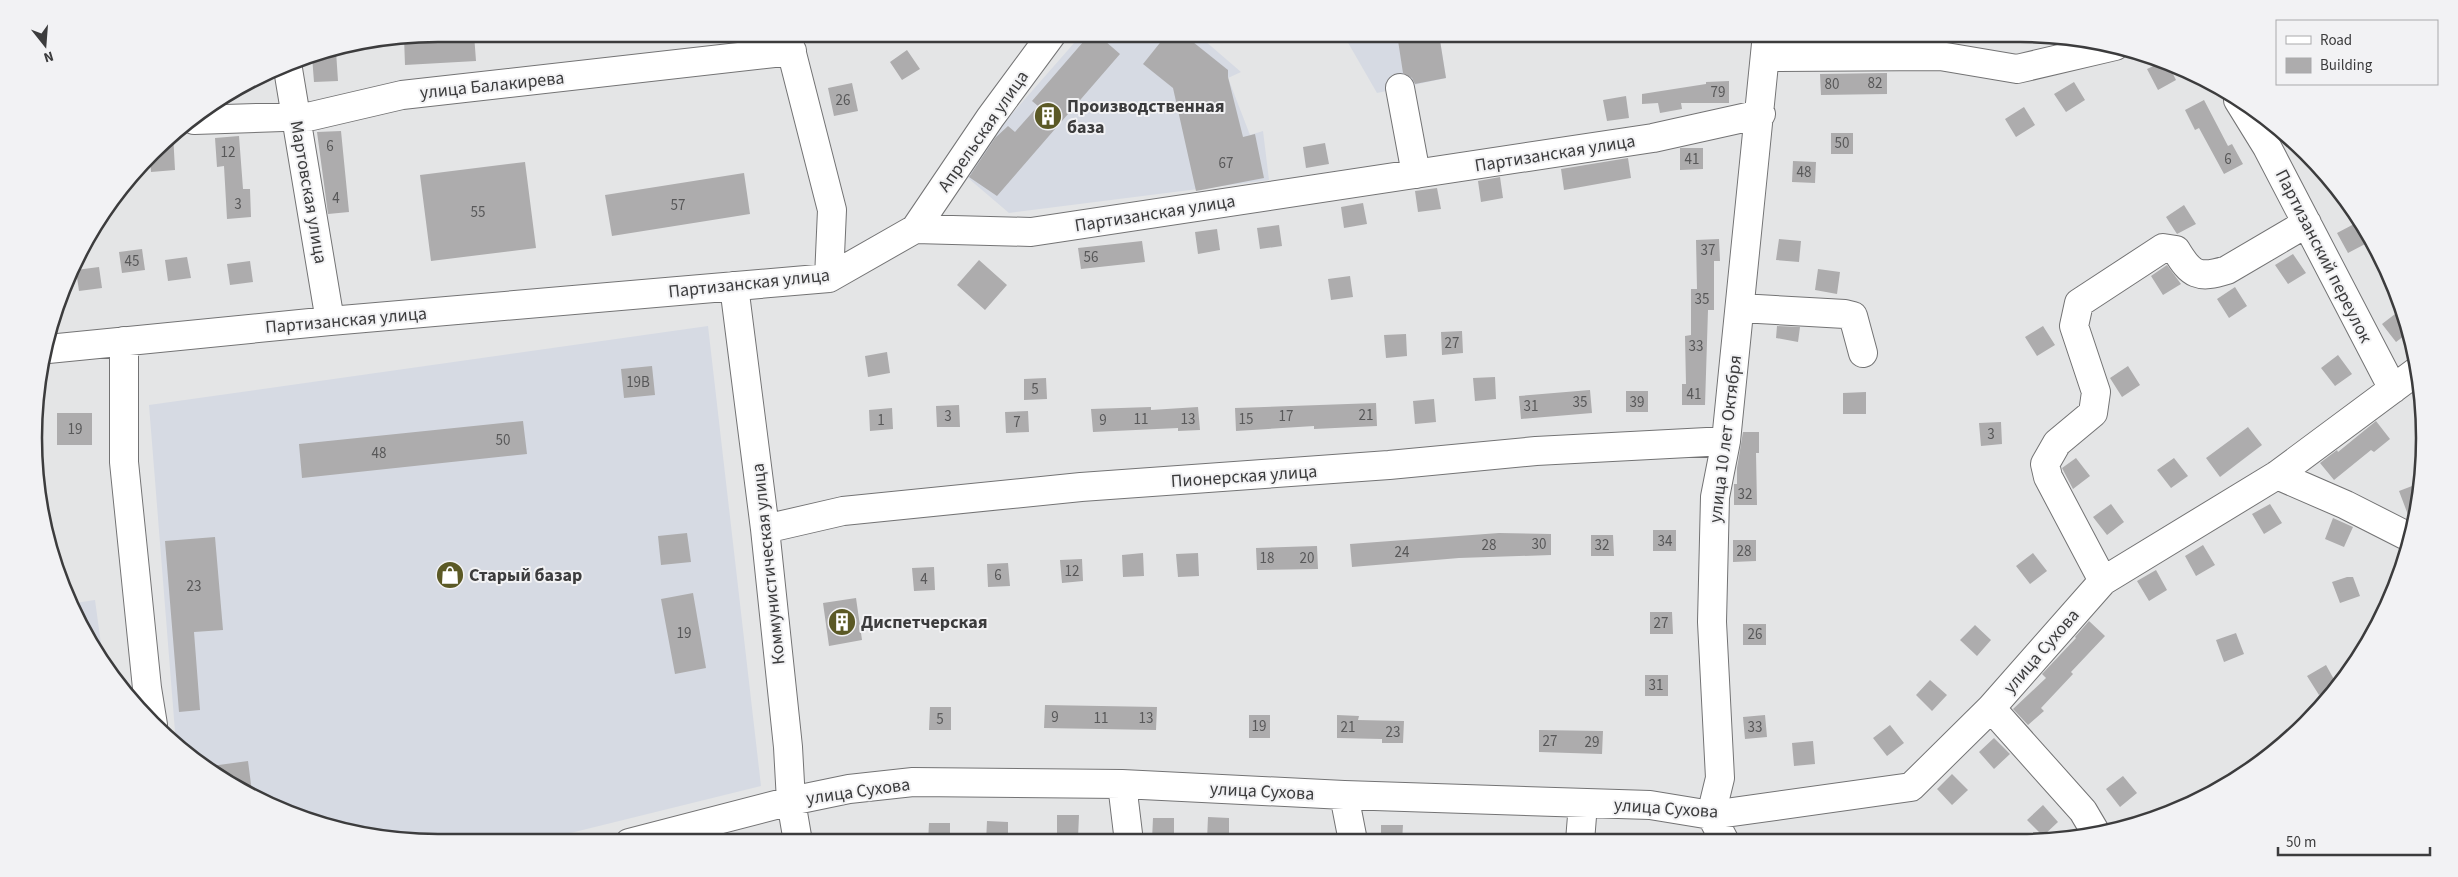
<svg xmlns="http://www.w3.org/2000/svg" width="2458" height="877" font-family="'Source Sans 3',sans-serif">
<rect width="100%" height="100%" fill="#e4e5e6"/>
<!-- built -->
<path fill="#d6dae3" d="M1082 34H1197L1241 72 1228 78 1250 135 1263 131 1269 180 1009 213 961 172Z
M1343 34H1439L1446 78 1377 93Z
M708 326 761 786 530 843H439L334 830 213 775 176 744 149 405Z
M95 600 104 666 75 603Z"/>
<!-- building -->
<path fill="#adacad" d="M438 34H474L476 61 405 65 404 37Z
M1090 34H1097L1120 54 997 196 969 177 995 138 1008 126 1015 132 1038 106 1032 101Z
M1167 34H1183L1228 70V77L1243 137 1255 134 1264 178 1196 191 1173 88 1143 64Z
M1397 34H1439L1446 78 1415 84 1412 78 1403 73Z
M907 50 920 69 902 80 890 62Z
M336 51 338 81 314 82 312 56Z
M2162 62 2168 64 2176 80 2158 90 2147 69Z
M1887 73V94L1821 95 1820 74Z
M1729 81V103H1681L1682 109 1660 113 1658 103 1642 104V94L1706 84V82Z
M2074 82 2085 100 2066 112 2054 94Z
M852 83 858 111 834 116 828 88Z
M1626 96 1629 118 1607 121 1603 100Z
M2204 100 2228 146 2232 144 2243 164 2224 174 2199 128 2195 130 2185 110Z
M2024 107 2035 125 2016 137 2005 119Z
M341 131 349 212 328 214 317 132Z
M173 133 175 170 151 172 150 157Z
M1831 133H1853V154H1831Z
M239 136 243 189H250L251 217 227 219 224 166 217 167 215 138Z
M1325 143 1329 164 1306 168 1303 147Z
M1680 148H1703V169L1680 170Z
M1628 158 1631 178 1564 190 1561 169Z
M1793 161 1816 162 1815 183 1792 182Z
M525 162 536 248 431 261 420 175Z
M744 173 750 214 612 236 605 195Z
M1500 177 1503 198 1481 202 1478 181Z
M1437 188 1441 209 1418 212 1415 191Z
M1363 203 1367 224 1344 228 1341 207Z
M2184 205 2196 224 2177 234 2166 217Z
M2356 223 2367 243 2348 253 2337 233Z
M1279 225 1282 246 1260 249 1257 228Z
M1217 229 1220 250 1198 254 1195 232Z
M1719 239 1720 261H1714V310H1708L1705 405H1682V384H1686L1685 336 1691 335V289H1697L1696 240Z
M1779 239 1801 241 1799 262 1776 260Z
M1142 241 1145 262 1081 269 1078 248Z
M142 249 145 270 122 273 119 252Z
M2293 254 2306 273 2288 284 2275 265Z
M187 257 191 278 168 281 165 260Z
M979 260 1007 285 985 310 957 285Z
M250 261 253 282 230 285 227 264Z
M2167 265 2181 284 2163 295 2151 276Z
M99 267 102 288 79 291 76 270Z
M1818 269 1840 272 1837 294 1815 290Z
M1350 276 1353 297 1331 300 1328 279Z
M2235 287 2247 306 2229 318 2217 299Z
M2399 311 2405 319 2408 333 2396 342 2382 324Z
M1777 326 1800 327 1798 342 1776 338Z
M2043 326 2055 345 2037 356 2025 337Z
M1462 331 1463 353 1442 355 1441 332Z
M1406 334 1407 356 1386 358 1384 335Z
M887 352 890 373 868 377 865 356Z
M2338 355 2352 374 2335 386 2321 368Z
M652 366 655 395 624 398 621 369Z
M2128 366 2140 385 2122 397 2110 378Z
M1495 377 1496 399 1475 401 1473 378Z
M1046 378 1047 399 1024 400V379Z
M1590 390 1592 413 1521 419 1519 396Z
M1626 391H1648V412H1626Z
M1866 392V414H1843V393Z
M1434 399 1436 422 1415 424 1413 401Z
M1376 403 1377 426 1314 429V426L1236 431 1235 408Z
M959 405 960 427H937L936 406Z
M1151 407V410L1198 407 1200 430 1178 431V428L1093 432 1091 409Z
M892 408 893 429 870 431 869 410Z
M1028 411 1029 432 1006 433 1005 412Z
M57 413H92V445H57Z
M523 421 527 454 302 478 299 444Z
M2376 421 2390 439 2374 452 2371 450 2334 480 2320 463 2337 450 2338 452Z
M2001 422 2002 444 1981 446 1979 423Z
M2248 427 2262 445 2220 477 2206 458Z
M1743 432H1759V453H1756L1757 505H1734V484H1737V468Z
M2076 458 2090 476 2073 489 2062 468Z
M2174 458 2188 476 2171 488 2157 470Z
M2420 483 2416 510 2414 522 2410 520 2399 491Z
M2111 504 2124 522 2107 535 2093 517Z
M2270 504 2282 523 2264 534 2252 514Z
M2333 518 2353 527 2344 547 2325 539Z
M1653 530H1676V551H1653Z
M687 533 691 562 661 565 658 536Z
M1499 533 1551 534V555L1459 558 1352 567 1350 544Z
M1591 535H1613L1614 556H1591Z
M215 537 223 630 194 632 200 710 179 712 165 541Z
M1733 540H1756V561L1733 562Z
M2203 545 2215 565 2196 576 2185 556Z
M1317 546 1318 569 1257 570 1256 548Z
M1143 553 1144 576 1123 577 1122 555Z
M1198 553 1199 576 1178 577 1176 554Z
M2033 553 2047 571 2030 584 2016 566Z
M1082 559 1083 581 1062 583 1060 560Z
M1008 563 1010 586 988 587 987 564Z
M934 567 935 590 914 591 912 568Z
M2156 570 2167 590 2149 601 2137 581Z
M2347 577H2353L2360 596 2340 603 2332 582Z
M693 593 706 668 675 674 661 599Z
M856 598 862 640 829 646 823 603Z
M1650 612H1672L1673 634H1650Z
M2089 621 2105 636 2071 672 2073 674 2041 708 2044 711 2028 725 2013 709 2046 678 2042 674 2076 638 2075 637Z
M1743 624H1766V645H1743Z
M1975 625 1991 640 1977 656 1960 640Z
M2236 633 2244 654 2224 662 2216 640Z
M2326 665 2336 683 2319 695 2307 676Z
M1645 675H1668V696H1645Z
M1930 680 1947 695 1932 711 1916 695Z
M1045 705 1157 707 1156 730 1044 728Z
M930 707H951V730H929Z
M1249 715H1270V738H1249Z
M1337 715 1359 716 1358 720 1404 721 1403 743H1382V739L1337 738Z
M1765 715 1767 737 1745 739 1743 717Z
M1890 725 1904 743 1887 756 1873 738Z
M1539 730 1603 731 1602 754 1539 752Z
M1994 738 2010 754 1994 769 1979 752Z
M1813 741 1815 764 1794 766 1792 743Z
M248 761 252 792 213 775 204 767Z
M1952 774 1968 790 1952 805 1937 789Z
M2123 776 2137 793 2120 807 2106 789Z
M2043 805 2058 822 2043 836 2027 820Z
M1057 815H1079L1078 838H1057Z
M1208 817 1229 818V840H1207Z
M1153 818H1174V841L1152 840Z
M987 821 1008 822V842H986Z
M929 823H950V842H928Z
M1381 825H1403L1402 841H1381Z"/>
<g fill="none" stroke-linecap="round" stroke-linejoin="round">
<defs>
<path id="minor" d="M787 34 832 210 829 278
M1766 57 1940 56 2017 69 2115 46
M287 63 330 321
M1400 88 1416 174
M2238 100 2267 147 2393 389
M194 120 312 116 402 95 792 51
M915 229 990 118 1052 34
M734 286 765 529 788 747 791 801 798 842
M1740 308 1845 314 1853 316 1863 353
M124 341V462L147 688 153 725
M48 349 330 321 829 278 915 229 1031 232 1653 138 1761 114
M2277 475 2346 505 2411 538
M765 529 843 511 1081 487 1389 465 1536 451 1726 441
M2103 581 2048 477 2045 464 2057 443 2093 413 2096 392 2074 326 2079 303 2163 248 2176 250C2191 275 2198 279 2227 270L2307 223
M1991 708 2083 811 2096 833
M1122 784 1129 842
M1344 795 1353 841
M1724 840 1711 815 1720 778 1712 622 1715 497 1726 441 1767 34
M1580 841 1583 804
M629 843 791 801 849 789 913 782 1122 784 1344 795 1650 805 1711 815 1911 787 1991 708 2103 581 2277 475 2417 371"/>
</defs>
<!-- minor casing -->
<use href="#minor" stroke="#737374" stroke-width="30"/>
<!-- minor -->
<use href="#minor" stroke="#fff" stroke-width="28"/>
</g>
<!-- icons -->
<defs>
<symbol id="building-disc" viewBox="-11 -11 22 22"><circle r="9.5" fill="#5b5925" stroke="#f2f2f4"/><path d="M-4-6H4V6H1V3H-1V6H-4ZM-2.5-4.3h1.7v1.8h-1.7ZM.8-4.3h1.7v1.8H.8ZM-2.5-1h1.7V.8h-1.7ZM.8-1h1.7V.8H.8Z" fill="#fff"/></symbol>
<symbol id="shop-disc" viewBox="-11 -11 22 22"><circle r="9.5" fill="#5b5925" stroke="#f2f2f4"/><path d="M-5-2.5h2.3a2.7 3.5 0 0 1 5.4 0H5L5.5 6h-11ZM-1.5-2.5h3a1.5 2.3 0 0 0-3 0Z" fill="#fff"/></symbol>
</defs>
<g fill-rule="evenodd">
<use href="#building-disc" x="1032" y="100" width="32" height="32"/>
<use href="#shop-disc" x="434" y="559" width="32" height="32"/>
<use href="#building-disc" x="826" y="606" width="32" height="32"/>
</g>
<g text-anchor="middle" stroke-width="4" stroke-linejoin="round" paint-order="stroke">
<!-- number labels -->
<g font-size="15" fill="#585859">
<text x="1875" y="88">82</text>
<text x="1832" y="89">80</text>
<text x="1718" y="97">79</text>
<text x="843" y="105">26</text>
<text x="1842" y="148">50</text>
<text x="330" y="151">6</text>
<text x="228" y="157">12</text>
<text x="1692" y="164">41</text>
<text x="2228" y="164">6</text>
<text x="1226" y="168">67</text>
<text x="1804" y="177">48</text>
<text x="336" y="203">4</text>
<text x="238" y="209">3</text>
<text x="678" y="210">57</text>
<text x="478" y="217">55</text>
<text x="1708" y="255">37</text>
<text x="1091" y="262">56</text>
<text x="132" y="266">45</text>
<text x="1702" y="304">35</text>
<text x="1452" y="348">27</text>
<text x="1696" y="351">33</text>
<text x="638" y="387">19В</text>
<text x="1035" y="394">5</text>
<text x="1694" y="399">41</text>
<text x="1580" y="407">35</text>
<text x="1637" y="407">39</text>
<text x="1531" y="411">31</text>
<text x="1366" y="420">21</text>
<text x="948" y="421">3</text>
<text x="1286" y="421">17</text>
<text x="1141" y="424">11</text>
<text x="1188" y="424">13</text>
<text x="1246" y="424">15</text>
<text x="881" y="425">1</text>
<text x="1103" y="425">9</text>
<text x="1017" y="427">7</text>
<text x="75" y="434">19</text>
<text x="1991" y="439">3</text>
<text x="503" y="445">50</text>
<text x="379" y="458">48</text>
<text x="1745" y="499">32</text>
<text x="1665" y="546">34</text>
<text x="1539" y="549">30</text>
<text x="1489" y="550">28</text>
<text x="1602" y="550">32</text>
<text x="1744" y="556">28</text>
<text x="1402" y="557">24</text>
<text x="1267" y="563">18</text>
<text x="1307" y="563">20</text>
<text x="1072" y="576">12</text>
<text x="998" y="580">6</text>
<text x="924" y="584">4</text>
<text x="194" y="591">23</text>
<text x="1661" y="628">27</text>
<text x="684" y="638">19</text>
<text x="1755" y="639">26</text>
<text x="1656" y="690">31</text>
<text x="1055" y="722">9</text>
<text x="1101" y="723">11</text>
<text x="1146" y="723">13</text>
<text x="940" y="724">5</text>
<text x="1259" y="731">19</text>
<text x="1348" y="732">21</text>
<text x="1755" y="732">33</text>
<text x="1393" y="737">23</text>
<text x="1550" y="746">27</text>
<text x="1592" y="747">29</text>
</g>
<!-- street labels -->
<g font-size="18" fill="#3c3c3d" stroke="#f2f2f4">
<text transform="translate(492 85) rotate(-6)" y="6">улица Балакирева</text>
<text transform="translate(983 131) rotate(-55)" y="6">Апрельская улица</text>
<text transform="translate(1555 153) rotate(-9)" y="6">Партизанская улица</text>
<text transform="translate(309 192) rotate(80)" y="6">Мартовская улица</text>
<text transform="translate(1155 213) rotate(-9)" y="6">Партизанская улица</text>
<text transform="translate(2324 256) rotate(63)" y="6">Партизанский переулок</text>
<text transform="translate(749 283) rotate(-6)" y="6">Партизанская улица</text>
<text transform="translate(346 320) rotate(-5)" y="6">Партизанская улица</text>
<text transform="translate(1725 439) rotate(-83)" y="6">улица 10 лет Октября</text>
<text transform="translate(1244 476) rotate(-4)" y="6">Пионерская улица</text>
<text transform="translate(768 564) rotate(-96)" y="6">Коммунистическая улица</text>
<text transform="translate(2041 651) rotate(-49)" y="6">улица Сухова</text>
<text transform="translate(858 791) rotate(-8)" y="6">улица Сухова</text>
<text transform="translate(1262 791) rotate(3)" y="6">улица Сухова</text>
<text transform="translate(1666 808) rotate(4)" y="6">улица Сухова</text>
</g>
<!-- poi labels -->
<g font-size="18" font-weight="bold" fill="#3c3c3d" stroke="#f2f2f4" text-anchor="start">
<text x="1067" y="112">Производственная<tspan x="1067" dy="21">база</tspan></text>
<text x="469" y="581">Старый базар</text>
<text x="861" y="628">Диспетчерская</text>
</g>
</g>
<!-- crop -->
<path d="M0 0H2458V877H0ZM438 42H2020A396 396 0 0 1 2416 438V438A396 396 0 0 1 2020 834H438A396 396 0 0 1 42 438V438A396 396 0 0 1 438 42Z" fill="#f2f2f4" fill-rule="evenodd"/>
<path fill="none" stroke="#3c3c3d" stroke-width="2.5" d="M438 42H2020A396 396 0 0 1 2416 438V438A396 396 0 0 1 2020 834H438A396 396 0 0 1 42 438V438A396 396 0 0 1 438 42Z"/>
<!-- legend -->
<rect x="2276" y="20" width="162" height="65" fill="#f2f2f4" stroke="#a9a9ab"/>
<rect x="2286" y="36" width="25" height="8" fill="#ffffff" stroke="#a9a9ab"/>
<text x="2320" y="45" font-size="15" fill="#3c3c3d">Road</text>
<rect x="2286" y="58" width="25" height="15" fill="#adacad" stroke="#a9a9ab"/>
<text x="2320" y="70" font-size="15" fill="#3c3c3d">Building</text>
<!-- north arrow -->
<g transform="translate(45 45) rotate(163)" stroke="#f2f2f4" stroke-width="4" paint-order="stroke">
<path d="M0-4L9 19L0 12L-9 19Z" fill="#3c3c3d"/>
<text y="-8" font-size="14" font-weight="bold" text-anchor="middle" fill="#3c3c3d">N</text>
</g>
<!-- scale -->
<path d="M2278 847v8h152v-8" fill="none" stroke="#3c3c3d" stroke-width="2.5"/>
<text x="2286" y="847" font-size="15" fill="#3c3c3d" stroke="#f2f2f4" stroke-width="4" paint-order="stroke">50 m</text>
</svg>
